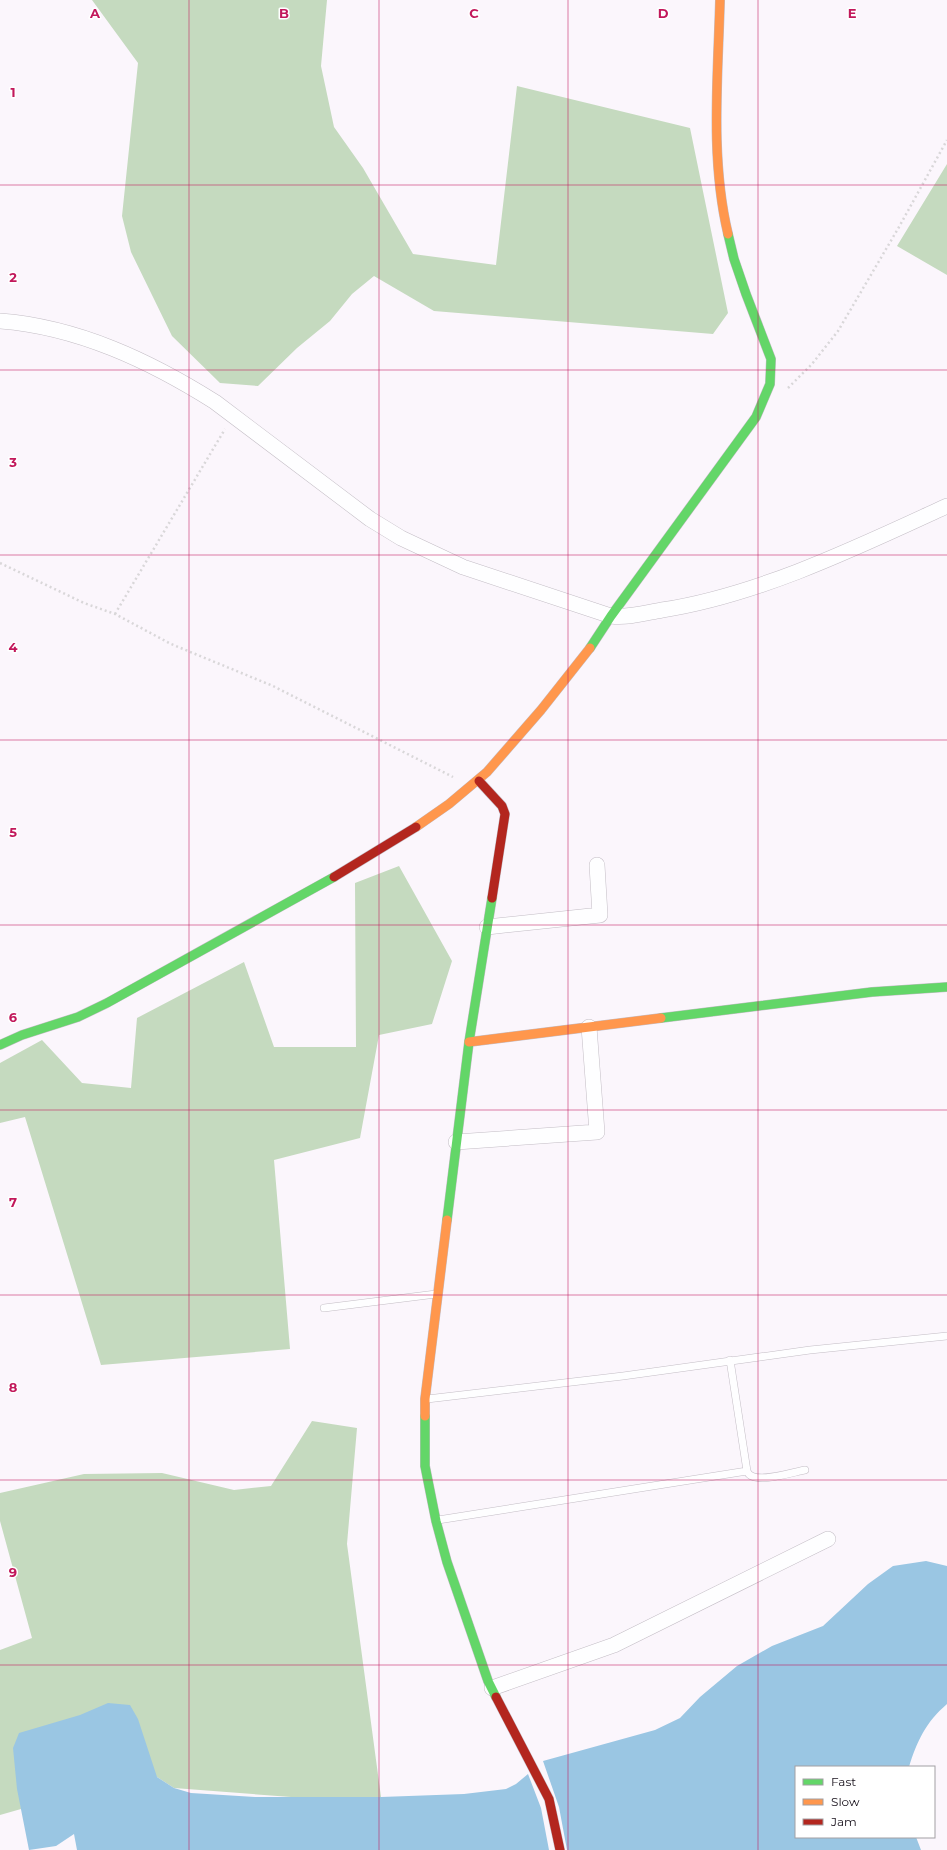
<svg xmlns="http://www.w3.org/2000/svg" width="947" height="1850" font-family="Montserrat,sans-serif">
<rect width="100%" height="100%" fill="#fbf6fc"/>
<!-- forest -->
<path fill="#c5dabf" d="M92 0H327L321 66 334 127 363 168 413 254 496 265 517 86 690 128 728 313 713 334 434 311 374 276 352 294 330 321 297 348 258 386 220 383 172 336 131 252 122 216 138 63Z
M947 164V275L897 246Z
M399 866 452 961 432 1024 379 1035 360 1138 274 1160 290 1349 101 1365 25 1117 0 1123V1063L42 1040 82 1083 131 1088 137 1018 244 962 274 1047H356L355 883Z
M312 1421 357 1428 347 1544 381 1797H291L174 1788 157 1777 19 1733 21 1809 0 1815V1650L32 1638 0 1521V1493L84 1474 162 1473 234 1490 271 1486Z"/>
<!-- water -->
<path fill="#9ac6e3" d="M926 1561 947 1566V1704C926 1722 917 1741 909 1767H796V1837H916L921 1850H567L559 1807 543 1761 655 1730 680 1718 700 1697 737 1666 772 1646 823 1626 868 1584 893 1566Z
M108 1703 130 1705 138 1719 157 1777 174 1788 191 1793 255 1797H381L464 1794 506 1789 516 1784 528 1774 541 1808 549 1850H77L74 1834 56 1846 29 1850 17 1789 13 1748 19 1733 80 1715Z"/>
<g fill="none" stroke-linecap="round" stroke-linejoin="round">
<defs>
<path id="lane" d="M324 1308 436 1294
M427 1399 623 1376 810 1350 947 1336
M747 1471C752 1486 793 1472 805 1470
M438 1520 747 1471 730 1360"/>
<path id="street" d="M0 321C78 327 150 361 215 402L370 519 401 538 463 567 611 616C628 618 645 613 662 610 759 595 858 547 947 506
M487 927 600 915 597 865
M456 1142 597 1132 589 1027
M492 1688 614 1645 828 1539"/>
<path id="fast" d="M590 648 611 616 756 417 770 384 771 359 746 294 734 259 728 234
M661 1018 872 992 947 987
M0 1045 22 1035 78 1017 107 1003 334 877
M447 1220 469 1042 492 898
M425 1416V1466L436 1521 447 1562 488 1681 496 1697"/>
<path id="slow" d="M720 0C718 78 710 158 728 234
M416 827 449 804 487 772 541 710 590 648
M469 1042 661 1018
M425 1416V1399L447 1220"/>
<path id="jam" d="M479 781 502 806 505 814 492 898
M334 877 416 827
M496 1697 549 1799 560 1850"/>
</defs>
<!-- lane casing -->
<use href="#lane" stroke="#c3bdc5" stroke-width="8"/>
<!-- street casing -->
<use href="#street" stroke="#c3bdc5" stroke-width="16"/>
<!-- fast casing -->
<use href="#fast" stroke="#c3bdc5" stroke-width="10"/>
<!-- slow casing -->
<use href="#slow" stroke="#c3bdc5" stroke-width="10"/>
<!-- jam casing -->
<use href="#jam" stroke="#c3bdc5" stroke-width="10"/>
<!-- path -->
<path stroke="#d9d7d9" stroke-width="2.5" stroke-dasharray="2 3" stroke-linecap="butt" d="M788 388 812 364 838 331 899 227 947 140
M0 563 84 603 115 614 171 644 273 686 453 777
M115 614 225 429"/>
<!-- lane -->
<use href="#lane" stroke="#fefeff" stroke-width="7"/>
<!-- street -->
<use href="#street" stroke="#fefeff" stroke-width="15"/>
<!-- fast -->
<use href="#fast" stroke="#63d668" stroke-width="9"/>
<!-- slow -->
<use href="#slow" stroke="#ff974d" stroke-width="9"/>
<!-- jam -->
<use href="#jam" stroke="#b3261e" stroke-width="9"/>
</g>
<!-- grid -->
<path fill="none" stroke="#c2185b" stroke-width="1" stroke-opacity="0.55" d="M189 0V1850M379 0V1850M568 0V1850M758 0V1850M0 185H947M0 370H947M0 555H947M0 740H947M0 925H947M0 1110H947M0 1295H947M0 1480H947M0 1665H947"/>
<g font-size="13" text-anchor="middle" font-weight="bold" fill="#c2185b" stroke="#fff" stroke-width="3" stroke-linejoin="round" paint-order="stroke">
<text x="95" y="18">A</text>
<text x="284" y="18">B</text>
<text x="474" y="18">C</text>
<text x="663" y="18">D</text>
<text x="852" y="18">E</text>
<text x="13" y="97">1</text>
<text x="13" y="282">2</text>
<text x="13" y="467">3</text>
<text x="13" y="652">4</text>
<text x="13" y="837">5</text>
<text x="13" y="1022">6</text>
<text x="13" y="1207">7</text>
<text x="13" y="1392">8</text>
<text x="13" y="1577">9</text>
</g>
<!-- legend -->
<rect x="795" y="1766" width="140" height="72" fill="#ffffff" stroke="#a29fa3"/>
<rect x="803" y="1779" width="20" height="6" fill="#63d668" stroke="#a29fa3"/>
<text x="831" y="1786" font-size="12" fill="#17101a">Fast</text>
<rect x="803" y="1799" width="20" height="6" fill="#ff974d" stroke="#a29fa3"/>
<text x="831" y="1806" font-size="12" fill="#17101a">Slow</text>
<rect x="803" y="1819" width="20" height="6" fill="#b3261e" stroke="#a29fa3"/>
<text x="831" y="1826" font-size="12" fill="#17101a">Jam</text>
</svg>
